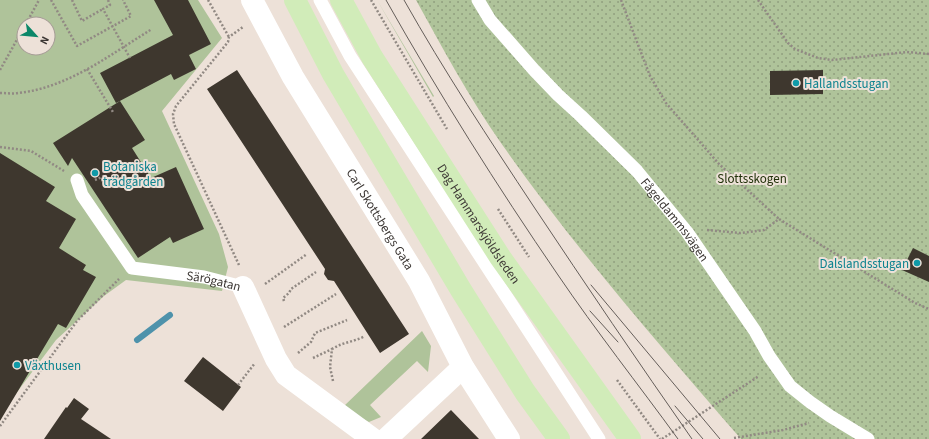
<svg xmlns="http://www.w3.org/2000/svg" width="929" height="439" font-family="'Source Sans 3',sans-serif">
<defs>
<pattern id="park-dots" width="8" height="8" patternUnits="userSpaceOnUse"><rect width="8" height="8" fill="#afc39a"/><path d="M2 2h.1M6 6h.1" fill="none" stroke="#909f7e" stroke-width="1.8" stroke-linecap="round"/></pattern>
</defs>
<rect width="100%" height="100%" fill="#ede1d8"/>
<!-- green -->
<path fill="#afc39a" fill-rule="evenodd" d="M0 0H198L222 38 162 111 219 234 228 267 222 291 126 280 104 296 56 340 0 415ZM24 24H48V48H24Z
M377 0 434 96 433 97Z
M422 331 431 346 428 372 417 361 370 405 381 417 369 422 355 415 344 406Z"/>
<!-- park -->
<path fill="url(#park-dots)" d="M416 0H929V439H741C658 343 574 247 501 143 469 97 443 49 416 0Z"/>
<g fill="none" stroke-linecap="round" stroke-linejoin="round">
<!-- stream -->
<path stroke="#4e92ab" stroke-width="6" d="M137 340 170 315"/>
</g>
<!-- building -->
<path fill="#3e372e" d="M154 0H188L211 44 189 55 196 69 174 80 171 74 116 103 100 73 173 35Z
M237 70 409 334 380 353 334 281 328 280 324 274 325 269 207 89Z
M823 70V94L770 95V71Z
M120 101 145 140 132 148 151 178 176 167 204 229 173 243 170 237 138 258 72 158 68 166 53 143Z
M0 153 55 187 46 201 76 219 59 248 86 265 83 270 96 277 66 328 58 324 0 421Z
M913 248 929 256V282L902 270Z
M203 357 241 387 223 411 184 381Z
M74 398 89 409 81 419 111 439H44L66 407 67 408Z
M451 410 479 439H421Z"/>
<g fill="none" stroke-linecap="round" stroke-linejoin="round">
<!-- path -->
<path stroke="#918983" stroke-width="2.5" stroke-dasharray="2 2" stroke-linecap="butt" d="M51 0 77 46 131 16 123 0
M72 0 82 21 103 9
M108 0 110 5 103 9 130 58
M208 0 229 37
M371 0 447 129
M621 0 650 76 666 103 719 164 779 219
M758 0 788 43 795 49 818 58 832 60 907 52 929 54
M26 24 39 0
M87 69 113 112
M0 70 24 27
M0 93C6 93 12 94 18 93 68 88 111 54 152 29
M0 147 31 151 64 171
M95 180 106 175
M498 209 529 257
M707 230 740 233 764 230 779 219 915 303 929 309
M239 265 174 124 173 114 176 106 228 42 229 37 243 27
M265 284 307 254
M284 301 283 298 289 293 291 289 316 272
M284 327 336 294
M298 353 311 342 315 333 347 320
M313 358 332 349
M617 380 660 439
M333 381 330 367 332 349C343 342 354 342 365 336
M238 385 255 363
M0 426 77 321 119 279
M734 438 783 430 809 423
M662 439 759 376"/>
<!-- service -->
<g stroke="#fff" stroke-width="13">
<path d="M320 0 350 56 599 439"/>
<path id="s1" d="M478 0 490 20 534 70 558 95 581 116 637 171 687 232 755 331 769 356 790 386 810 402 830 416 868 439"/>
<path id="s2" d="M77 180 82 195 132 268 204 277 243 287"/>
</g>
<!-- minor -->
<g stroke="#fff" stroke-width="22">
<path id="s3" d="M252 0 293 77 419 281 463 367 509 439"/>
<path d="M243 287 276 359 286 375 373 439"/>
<path d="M386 439 463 367"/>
</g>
<!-- primary -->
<g stroke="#d1ecb9" stroke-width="22">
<path d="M295 0 333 74 461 290 525 392 559 439"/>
<path id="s4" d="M341 0 372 57 500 257 630 439"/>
</g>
<!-- tram -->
<path stroke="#655e5a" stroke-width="1" d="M386 0C439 94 497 186 558 275 596 331 638 384 678 439
M404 0C444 71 489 139 534 207 586 285 638 362 692 439
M591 285 720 439
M590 311 618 342
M675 406 703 439"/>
</g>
<!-- markers -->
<g fill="#0f9aa8" stroke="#ede1d8" stroke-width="1.5">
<circle cx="796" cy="83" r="4"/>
<circle cx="95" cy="173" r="4"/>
<circle cx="917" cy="263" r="4"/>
<circle cx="17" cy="365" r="4"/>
</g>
<g text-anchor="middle" stroke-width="4" stroke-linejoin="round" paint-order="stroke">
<!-- culture labels -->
<g font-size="13" fill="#0d838f" stroke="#ede1d8" text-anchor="start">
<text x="804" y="88">Hallandsstugan</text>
<text x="103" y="171">Botaniska<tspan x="103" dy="15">trädgården</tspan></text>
<text x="909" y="268" text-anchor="end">Dalslandsstugan</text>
<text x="25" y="370">Växthusen</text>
</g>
<!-- park labels -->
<g font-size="13" fill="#213109" stroke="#ede1d8">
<text x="752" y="183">Slottsskogen</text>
</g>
<!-- street labels -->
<g font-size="13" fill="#3c3734" stroke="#ede1d8">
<text dy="5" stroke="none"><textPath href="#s3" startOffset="254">Carl Skottsbergs Gata</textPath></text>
<text dy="5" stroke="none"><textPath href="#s1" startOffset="296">Fågeldammsvägen</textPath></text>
<text dy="5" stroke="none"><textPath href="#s4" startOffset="263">Dag Hammarskjöldsleden</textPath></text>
<text dy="5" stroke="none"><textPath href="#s2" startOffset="187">Särögatan</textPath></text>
</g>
</g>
<!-- north arrow -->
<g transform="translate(36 36) rotate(117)"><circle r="19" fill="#ede1d8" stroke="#a69d96"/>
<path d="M0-3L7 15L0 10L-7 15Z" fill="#0c8769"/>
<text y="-6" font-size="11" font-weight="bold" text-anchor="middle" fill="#3c3734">N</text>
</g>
</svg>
